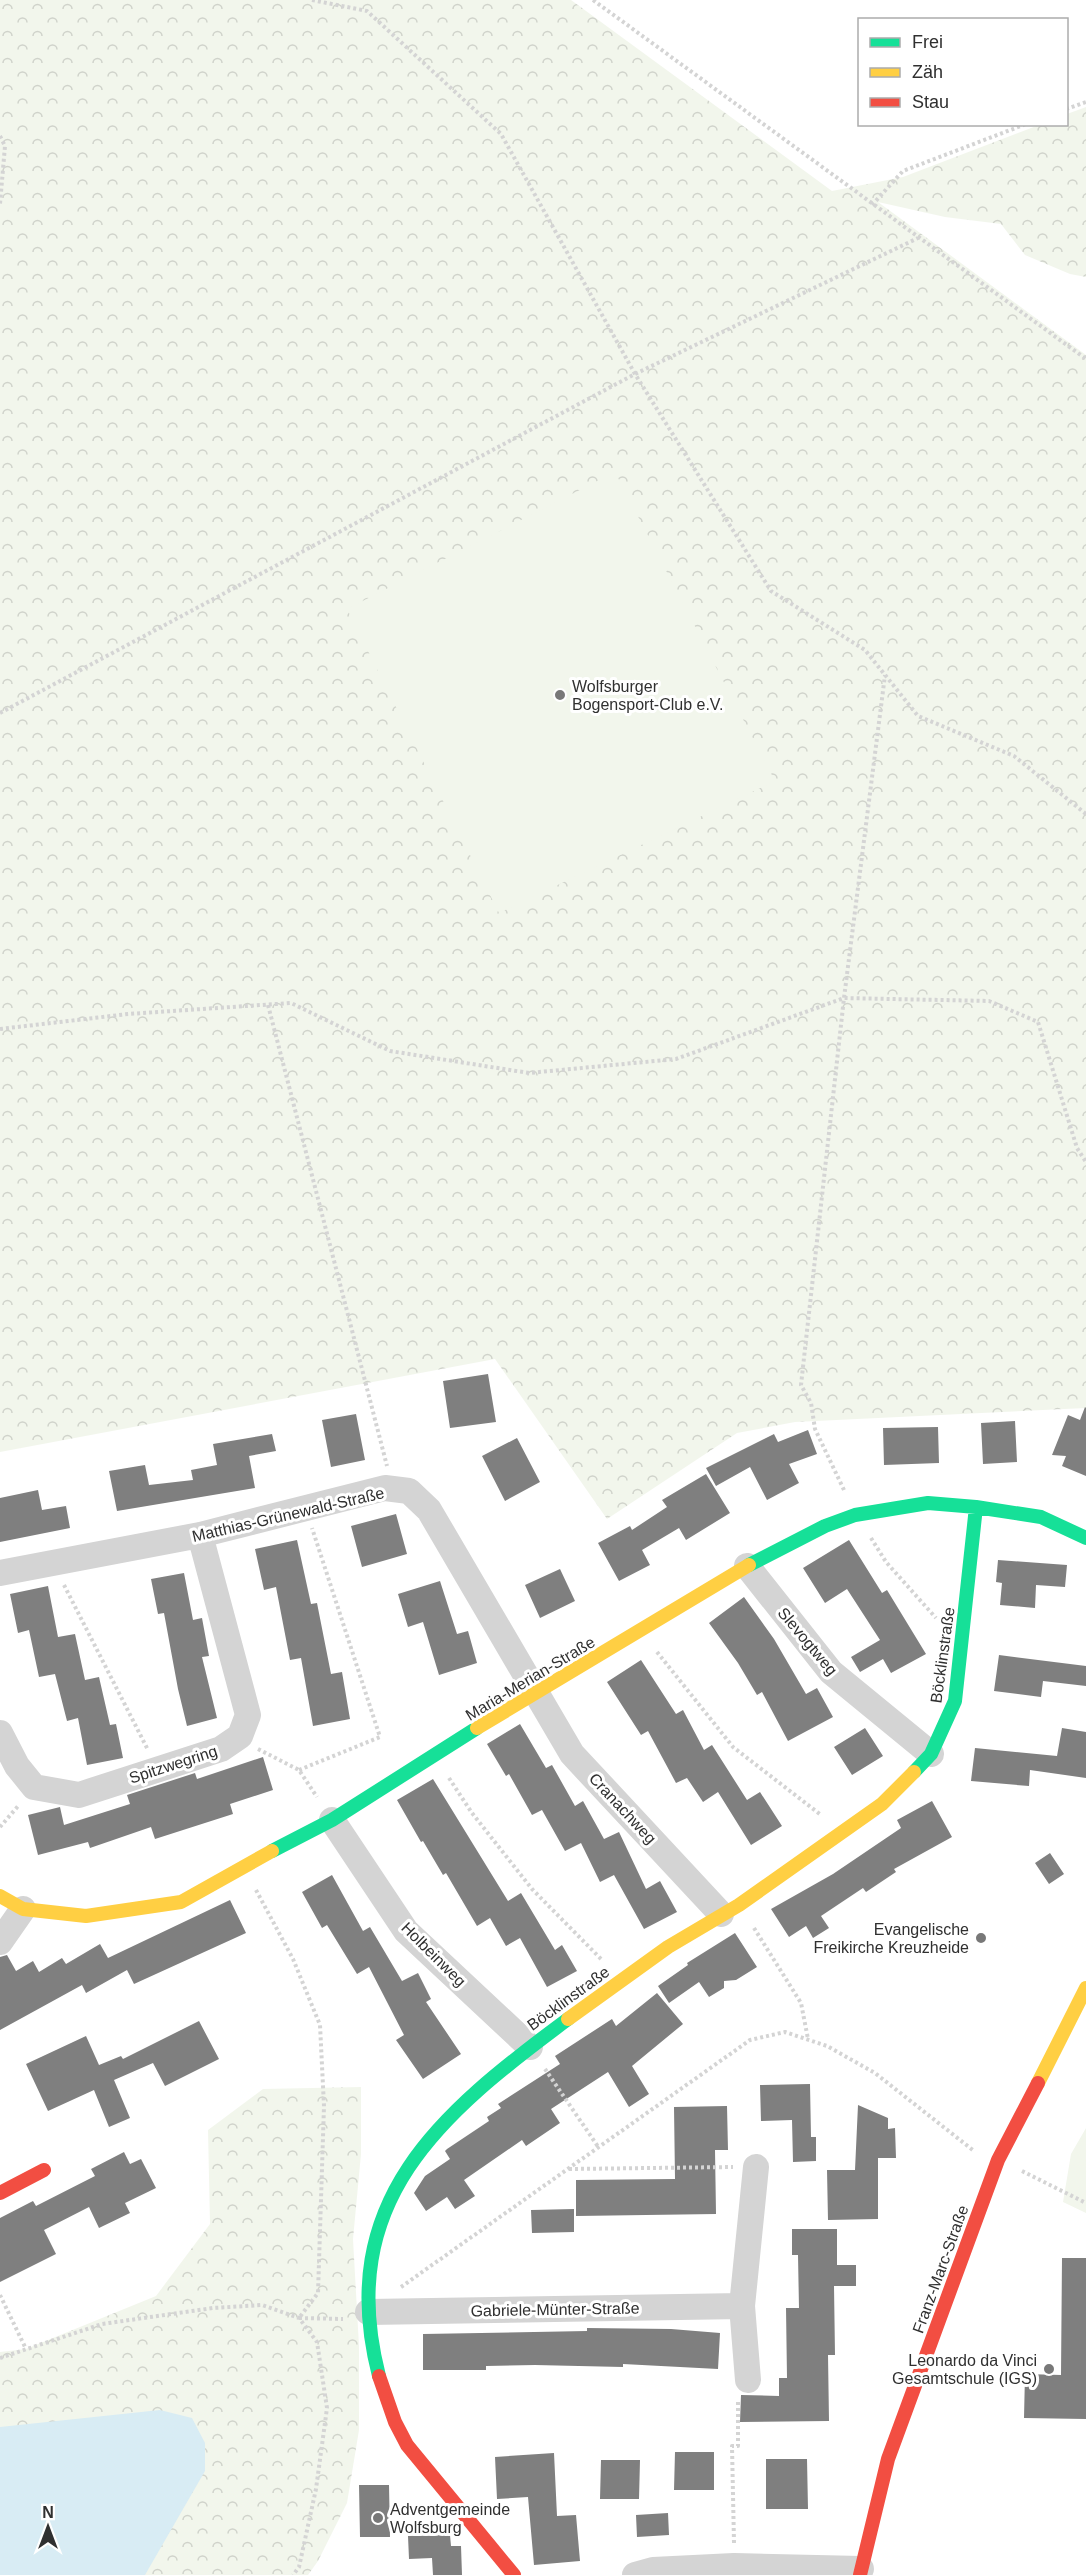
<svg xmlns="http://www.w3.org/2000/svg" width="1086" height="2575" font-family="Arial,sans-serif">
<defs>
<pattern id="forest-crowns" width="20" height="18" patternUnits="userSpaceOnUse" patternTransform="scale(1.5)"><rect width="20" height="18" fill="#f2f6ec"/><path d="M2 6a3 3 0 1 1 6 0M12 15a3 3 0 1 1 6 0" fill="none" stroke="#d0d3cb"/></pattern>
</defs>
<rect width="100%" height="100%" fill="#fff"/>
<!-- forest -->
<path fill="url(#forest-crowns)" d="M0 0H571L832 191 903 177 1039 125 1066 124 1067 114 1086 107V277L1070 274 1025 255 1001 224 945 217 878 202 1086 355V1408L795 1422 737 1433 607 1519 495 1359 0 1452Z
M361 2087V2154L353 2239 359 2346V2430L347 2503 318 2561 308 2575H0V2352L26 2349 156 2296 210 2224 208 2130 263 2089Z"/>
<!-- garden -->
<path fill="#f2f6ec" d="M615 472 775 781 499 913 347 609Z
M1086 2128V2213L1063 2202 1071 2154Z"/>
<!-- water -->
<path fill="#d8ecf4" d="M160 2410 192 2418 205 2443V2471L145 2575H0V2427Z"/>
<!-- building -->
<path fill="#7f7f7f" d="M488 1374 496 1422 450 1428 443 1381Z
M1085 1407 1086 1408V1476L1062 1466 1066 1456 1052 1455 1068 1415 1080 1420Z
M356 1414 365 1460 331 1467 322 1420Z
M1015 1421 1017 1462 983 1464 981 1423Z
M938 1427 939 1463 884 1465 883 1428Z
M808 1430 817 1454 789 1464 799 1483 767 1500 750 1467 716 1486 706 1468 774 1434 778 1442Z
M272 1434 276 1451 249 1456 255 1488 117 1511 109 1471 145 1465 149 1485 193 1480 191 1470 217 1465 213 1444Z
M517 1438 540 1482 505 1501 482 1456Z
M706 1474 730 1513 686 1540 679 1528 642 1550 650 1565 619 1581 598 1543 630 1526 632 1530 667 1507 662 1500Z
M38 1490 42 1510 66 1506 70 1528 0 1542V1498Z
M396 1514 407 1554 362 1567 351 1526Z
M297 1540 311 1604 317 1603 331 1674 342 1672 350 1719 313 1726 301 1658 290 1660 276 1587 264 1590 255 1549Z
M849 1540 882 1593 887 1590 926 1654 891 1673 883 1659 860 1672 851 1657 880 1640 847 1589 825 1603 803 1568Z
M998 1560 1067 1565 1065 1587 1036 1585 1035 1608 1000 1605 1002 1583 996 1582Z
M560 1569 575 1601 540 1618 525 1585Z
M184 1573 193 1620 202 1618 209 1656 202 1657 217 1718 187 1726 178 1689 164 1613 158 1614 151 1579Z
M440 1581 457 1634 468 1631 477 1663 439 1675 423 1622 408 1627 398 1594Z
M48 1586 58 1637 75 1634 85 1680 99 1677 110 1725 116 1724 123 1758 87 1765 78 1718 67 1721 55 1674 39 1677 29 1630 18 1633 10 1594Z
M744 1597 774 1639 806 1694 817 1688 833 1717 788 1741 762 1692 757 1695 738 1663 709 1623Z
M999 1655 1086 1666V1686L1043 1681 1041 1697 994 1691Z
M641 1660 676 1714 683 1710 704 1750 712 1745 747 1800 760 1792 782 1826 751 1845 718 1792 703 1802 687 1778 676 1783 648 1731 641 1735 607 1682Z
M520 1724 546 1768 552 1765 575 1806 583 1801 604 1839 619 1832 646 1889 660 1881 677 1912 644 1929 614 1875 600 1882 581 1843 565 1851 542 1810 532 1815 509 1774 506 1776 487 1744Z
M865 1728 883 1756 852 1775 834 1747Z
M1062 1728 1086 1732V1778L1030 1770 1029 1786 971 1781 975 1748 1057 1756Z
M263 1757 273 1790 230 1804 233 1814 155 1839 151 1827 90 1848 88 1842 38 1855 28 1815 60 1807 64 1825 130 1804 127 1795 195 1773 197 1779Z
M433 1779 508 1901 521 1893 555 1950 562 1945 577 1971 547 1987 520 1938 506 1946 490 1918 477 1926 446 1873 443 1875 423 1841 421 1842 397 1800Z
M932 1801 952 1837 894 1869 896 1872 866 1892 863 1888 821 1916 829 1928 813 1938 806 1926 789 1937 771 1909 833 1874 901 1828 897 1820Z
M1050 1853 1064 1874 1049 1884 1035 1863Z
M332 1875 363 1931 370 1927 402 1981 418 1973 431 1999 426 2002 461 2054 423 2079 396 2040 404 2035 369 1967 357 1974 327 1925 322 1928 302 1892Z
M230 1900 246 1933 134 1984 127 1970 86 1993 82 1985 0 2030V1957L7 1955 16 1971 33 1961 39 1972 62 1958 66 1964 100 1944 108 1958Z
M735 1933 757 1967 736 1980 724 1981V1988L709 1997 699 1982 669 2003 658 1986 688 1965 687 1963Z
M657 1993 683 2024 632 2066 649 2094 629 2107 608 2072 551 2109 560 2123 526 2146 522 2140 464 2180 475 2196 455 2209 447 2197 426 2211 414 2193 425 2176 450 2159 445 2151 447 2149 489 2121 487 2117 501 2108 498 2104 560 2064 555 2056 612 2019 616 2026Z
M199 2021 219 2059 165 2086 153 2063 114 2080 130 2118 109 2127 94 2090 48 2111 26 2064 86 2036 99 2065 121 2056 123 2059Z
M810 2084 811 2137H816V2161L793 2162 792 2120 761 2121 760 2085Z
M858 2105 888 2118V2129L895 2128 896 2158H878V2219L828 2220 827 2170H855Z
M727 2106 728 2150H715L716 2214 576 2216V2180L675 2179 674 2107Z
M124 2152 130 2164 141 2159 156 2188 125 2203 130 2213 99 2228 89 2207 44 2230 56 2254 0 2282V2218L33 2201 36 2206 95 2176 91 2169Z
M574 2209V2232L532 2233 531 2210Z
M792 2229H837V2265H856V2286H834L835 2355H828L829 2421 740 2422 741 2395 779 2396V2378H787L786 2308H799L798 2255H792Z
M1062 2258H1086V2419L1024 2418 1025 2374 1061 2375Z
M587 2328 671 2329 720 2333 718 2369 623 2364V2367L535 2365 486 2366V2370H423V2334L587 2331Z
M675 2452H714V2490H674Z
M554 2453 557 2516 576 2515 580 2561 534 2565 528 2497 497 2499 495 2457Z
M766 2459H807L808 2509H766Z
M601 2460H640L639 2499H600Z
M359 2485H389L390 2537H360Z
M668 2513 669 2535 637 2537 636 2515Z
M450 2535 451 2546H461L462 2575H433L432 2558 409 2559 408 2536Z"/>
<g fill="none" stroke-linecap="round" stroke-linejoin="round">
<!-- path -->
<path stroke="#d4d4d4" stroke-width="4" stroke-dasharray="3 3" stroke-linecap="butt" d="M312 0 367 11 501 134 635 374 771 591 865 650 918 716 1014 756 1086 814
M593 0 1086 359
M1066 109 1086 102
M0 136 5 146 0 204
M872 205 903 171 1026 124
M0 713 635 374 918 238
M268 1005 387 1466
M0 1029 128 1014 291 1003 390 1051 529 1073 676 1059 844 998 989 1001 1038 1022 1077 1148 1086 1162
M844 1490 815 1429 811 1403 801 1385 844 998 885 675
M871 1538 886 1562 936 1618
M64 1585 148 1750
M657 1652 733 1747 821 1815
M258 1749 299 1770 317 1797
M299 1770 380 1737 312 1528
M449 1778 472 1813 532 1889 602 1960
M0 1827 19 1805
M256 1890 293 1959 320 2025 324 2106 318 2293 299 2318
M754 1928 801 2003 808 2039
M545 2069 599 2148
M569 2169 733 2167
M1022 2171 1086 2203
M401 2287 750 2040 785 2032 827 2046 875 2073 974 2151
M0 2295 26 2349
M299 2318 343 2319
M0 2358 102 2324 213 2308 262 2305 299 2318 317 2342 327 2408 316 2489 299 2567 293 2575
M734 2543 732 2446H738V2401"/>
<!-- street -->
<path stroke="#d4d4d4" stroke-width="26" d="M747 1566 831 1672 931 1754
M0 1573 200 1535 385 1488 409 1491 429 1510 572 1754 721 1914
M0 1733 17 1766 34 1787 79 1795 221 1749 240 1736 248 1715 200 1535
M332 1820 406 1931 530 2047
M0 1942 23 1909
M368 2312 742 2306
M748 2380 742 2306 756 2167
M635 2575 653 2570 734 2566 861 2569"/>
<!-- fast -->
<path stroke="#16e098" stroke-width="14" d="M749 1565 825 1526 855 1515 928 1503 976 1507 1041 1517 1086 1538
M914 1772 931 1754 955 1701 976 1507
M272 1851 332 1820 477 1728
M379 2376C334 2201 440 2114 568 2019"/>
<!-- slow -->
<path stroke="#ffcf43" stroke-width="14" d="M477 1728 749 1565
M0 1896 23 1909 86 1916 181 1902 272 1851
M568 2019 668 1947 739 1905 882 1804 914 1772
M1038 2083 1086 1988"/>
<!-- jam -->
<path stroke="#f24e42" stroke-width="14" d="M0 2193 44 2170
M379 2376 395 2422 407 2445 514 2575
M860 2575 888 2459 998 2160 1038 2083"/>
</g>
<!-- markers -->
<g fill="#787878" stroke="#fff" stroke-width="2">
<circle cx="560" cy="695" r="6"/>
<circle cx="981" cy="1938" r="6"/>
<circle cx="1049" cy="2369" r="6"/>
<circle cx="378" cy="2518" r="6"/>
</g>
<g text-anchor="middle" stroke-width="6" stroke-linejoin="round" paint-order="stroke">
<!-- poi labels -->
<g font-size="16" fill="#303030" stroke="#fff" text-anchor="start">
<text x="572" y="692">Wolfsburger<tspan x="572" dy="18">Bogensport-Club e.V.</tspan></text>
<text x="969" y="1935" text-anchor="end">Evangelische<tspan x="969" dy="18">Freikirche Kreuzheide</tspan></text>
<text x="1037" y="2366" text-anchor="end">Leonardo da Vinci<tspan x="1037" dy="18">Gesamtschule (IGS)</tspan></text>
<text x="390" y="2515">Adventgemeinde<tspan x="390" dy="18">Wolfsburg</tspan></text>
</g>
<!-- street labels -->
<g font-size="16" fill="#303030" stroke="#fff">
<text transform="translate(288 1514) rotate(-13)" y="6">Matthias-Grünewald-Straße</text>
<text transform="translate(808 1641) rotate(50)" y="6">Slevogtweg</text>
<text transform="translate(942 1655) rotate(-82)" y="6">Böcklinstraße</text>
<text transform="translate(530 1678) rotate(-31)" y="6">Maria-Merian-Straße</text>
<text transform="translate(173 1764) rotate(-18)" y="6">Spitzwegring</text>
<text transform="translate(623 1808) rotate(47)" y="6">Cranachweg</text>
<text transform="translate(434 1954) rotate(45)" y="6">Holbeinweg</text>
<text transform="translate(568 1998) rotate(-36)" y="6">Böcklinstraße</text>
<text transform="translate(940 2269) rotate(-70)" y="6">Franz-Marc-Straße</text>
<text transform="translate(555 2309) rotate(-1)" y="6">Gabriele-Münter-Straße</text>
</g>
</g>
<!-- legend -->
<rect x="858" y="18" width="210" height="108" fill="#ffffff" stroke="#acacac" stroke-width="1.5"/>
<rect x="870" y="38" width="30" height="9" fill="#16e098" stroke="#acacac" stroke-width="1.5"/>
<text x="912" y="48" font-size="18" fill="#303030">Frei</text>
<rect x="870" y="68" width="30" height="9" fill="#ffcf43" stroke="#acacac" stroke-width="1.5"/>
<text x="912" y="78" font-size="18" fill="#303030">Zäh</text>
<rect x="870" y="98" width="30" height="9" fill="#f24e42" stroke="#acacac" stroke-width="1.5"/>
<text x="912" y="108" font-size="18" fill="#303030">Stau</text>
<!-- north arrow -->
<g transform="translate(48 2527)" stroke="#ffffff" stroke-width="4.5" paint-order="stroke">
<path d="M0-4.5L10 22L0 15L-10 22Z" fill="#303030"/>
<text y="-9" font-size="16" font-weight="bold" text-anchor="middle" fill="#303030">N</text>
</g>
</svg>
